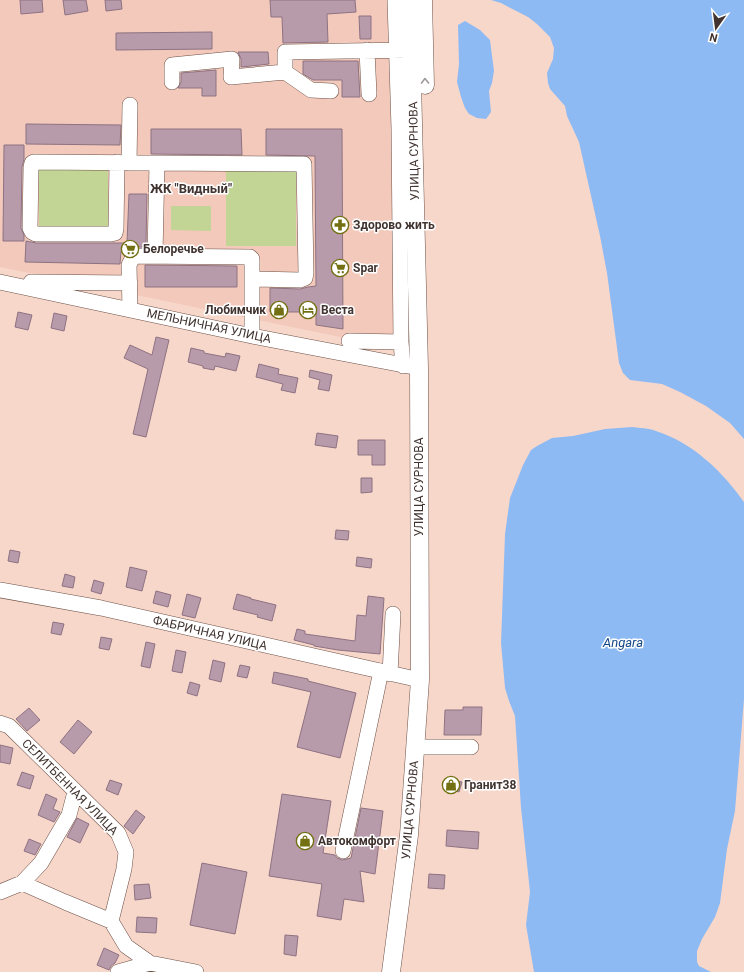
<svg xmlns="http://www.w3.org/2000/svg" width="744" height="972" font-family="Roboto,sans-serif">
<rect width="100%" height="100%" fill="#f8d7cb"/>
<!-- built -->
<path fill="#f2c9ba" d="M0 0H396L403 350 0 267Z"/>
<!-- green -->
<path fill="#c3d594" d="M39 169H108V226H39Z
M226 171H296V246H226Z
M171 206H211V231L171 230Z"/>
<!-- water -->
<path fill="#8ebaf3" d="M491 0H744V439L730 423 706 406 680 392 662 384 630 380 623 373 619 363 607 273 600 236 579 142 567 116 565 106 550 89 548 83 547 73 553 59 554 48 550 37 537 24 528 17 501 3Z
M465 21 480 30 490 40 494 71 492 83 489 91 491 112 486 119 477 118 469 114 465 108 461 97 457 82 459 64 458 25Z
M632 427C639 428 649 428 656 431 693 443 722 471 744 502V699L735 811 727 849 720 903 715 917 702 939 697 951V962L699 966 711 972H534L526 925 530 892 521 808 515 716 509 701 505 688 501 643 505 534 510 498 523 465 531 450 537 446 552 438 573 436 605 429Z"/>
<!-- building -->
<path fill="#b89bab" stroke="#8e7282" d="M20 0H42L43 12 21 14Z
M63 0H86L88 11 65 15Z
M105 0H121L122 9 106 11Z
M270 0H355L356 12 327 14 328 42 283 43 282 17H271Z
M359 16H371V39H360Z
M212 32V49L116 50V33Z
M238 52H268L269 64 241 67V59Z
M303 61H358L360 97H342V80H313L303 74Z
M216 70V96H202V88H178L181 82V73Z
M26 124 121 125 120 145 26 144Z
M151 129H241L242 155 151 154Z
M266 129H342L343 329 316 325V312H270V288L300 289 308 287 316 286 315 156 266 155Z
M4 145H24V159L22 167 21 228 24 235V241H3Z
M129 194H147L146 243H143V247H136L127 251H121L120 264 25 262 26 241 36 243H127Z
M145 265 237 266V287H145Z
M18 312 32 315 28 330 15 327Z
M54 313 67 316 64 331 51 328Z
M156 337 169 340 146 437 133 434 148 369 124 358 130 345 152 355Z
M191 348 204 351V353L225 357 226 353 240 356 236 371 215 366 214 370 203 368V366L188 362Z
M259 364 279 369 278 374 298 378 295 393 281 390 283 384 256 377Z
M310 370 332 375 329 391 318 389 320 380 309 377Z
M317 433 338 436 336 448 315 445Z
M358 440H385V465H372V455H358Z
M361 478H372V492L361 493Z
M336 530 349 531 348 540 335 539Z
M10 550 20 552 18 563 8 561Z
M357 557 372 559 371 568 356 566Z
M130 567 147 571 142 591 126 587Z
M65 574 75 577 73 588 62 586Z
M94 580 104 583 101 594 91 591Z
M156 591 171 595 168 607 153 603Z
M187 594 201 598 195 618 182 615Z
M237 594 251 598V599L276 605 272 621 257 617 258 615 233 609Z
M368 596 384 598 380 654 338 650 314 646V645L294 640 297 629 305 631V634L355 641 357 615 366 616Z
M53 622 64 624 61 635 51 633Z
M101 637 112 639 109 650 99 648Z
M146 642 155 644 150 668 141 666Z
M176 650 186 652 182 673 172 671Z
M213 660 225 663 221 682 209 679Z
M240 665 250 667 247 678 237 676Z
M274 672 308 679V681L356 693 340 758 297 747 311 692 272 683Z
M190 682 200 685 197 696 187 693Z
M463 707H482L481 735H444L445 710H463Z
M29 708 40 720 27 731 16 719Z
M78 720 92 732 74 754 60 742Z
M0 745 13 748 10 764 0 762Z
M22 772 34 776 30 789 17 785Z
M448 779 462 782 459 792 446 788Z
M110 780 122 784 118 795 106 790Z
M46 794 57 799 53 809 60 812 54 822 38 815Z
M282 794 331 801 323 853 335 855 337 858 342 860 351 858 361 808 383 811 375 874 360 871 364 902 344 899 341 920 317 916 322 884 269 876Z
M136 810 145 817 133 834 124 826Z
M77 818 89 824 80 843 67 837Z
M447 830 479 832 478 849 446 846Z
M29 839 41 844 35 855 24 851Z
M202 863 247 872 235 934 190 925Z
M429 874 445 875 444 889 428 888Z
M149 884 151 898 135 900 134 885Z
M137 917 157 918 156 933 136 932Z
M285 935 298 936 296 956 284 954Z
M104 948 119 955 115 963 111 966 109 970 97 965Z"/>
<g fill="none" stroke-linecap="round" stroke-linejoin="round">
<defs>
<path id="minor" d="M395 0 399 129 401 342
M367 50 369 94
M285 72 311 90 331 91
M172 82V65L232 59 231 77 285 72V52L407 50
M117 162 116 229 115 233 111 234H36L32 232 30 228 31 167 32 163 34 162 304 164 306 273 305 278 300 280 252 279
M129 163 130 105
M155 255 157 163
M0 282 252 336 419 368
M31 282 130 283
M130 310 129 265 132 259 136 256 250 257 252 259V336
M349 341 401 342 403 366
M0 590 101 608 420 680
M390 674 393 614
M0 723 9 726 118 833 126 852 124 869 111 921 126 946 150 963 196 972
M424 747H471
M343 851 381 671
M22 883 65 902 111 921
M0 892 22 883 41 863 69 815 75 792
M118 972 150 963"/>
<path id="major" d="M423 0 425 85
M391 972 409 835 420 680 419 368 410 0"/>
</defs>
<!-- minor casing -->
<use href="#minor" stroke="#6d5147" stroke-width="16"/>
<!-- major casing -->
<use href="#major" stroke="#6d5147" stroke-width="19"/>
<!-- minor -->
<use href="#minor" stroke="#fff" stroke-width="15"/>
<!-- major -->
<use href="#major" stroke="#fff" stroke-width="18"/>
</g>
<!-- one-way arrows -->
<defs><path id="oneway-chevron" d="M-2-3.5L2.5 0L-2 3.5" fill="none" stroke-width="1.6" stroke-linecap="round" stroke-linejoin="round"/></defs>
<use stroke="#a09a98" href="#oneway-chevron" transform="translate(425 81) rotate(-91)"/>
<!-- icons -->
<defs>
<symbol id="pharmacy-ring" viewBox="-11 -11 22 22"><circle r="9.5" fill="#fff" stroke="#727013" stroke-width="1.5"/><path d="M-2-6h4v4h4v4h-4v4h-4v-4h-4v-4h4Z" fill="#727013"/></symbol>
<symbol id="supermarket-ring" viewBox="-11 -11 22 22"><circle r="9.5" fill="#fff" stroke="#727013" stroke-width="1.5"/><path d="M-6-5.5h2.5l.6 2H6L4.5 2H-2.5L-4.4-4H-6ZM-1.5 3.2a1.3 1.3 0 1 0 .1 0ZM3 3.2a1.3 1.3 0 1 0 .1 0Z" fill="#727013"/></symbol>
<symbol id="shop-ring" viewBox="-11 -11 22 22"><circle r="9.5" fill="#fff" stroke="#727013" stroke-width="1.5"/><path d="M-5-2.5h2.3a2.7 3.5 0 0 1 5.4 0H5L5.5 6h-11ZM-1.5-2.5h3a1.5 2.3 0 0 0-3 0Z" fill="#727013"/></symbol>
<symbol id="hotel-ring" viewBox="-11 -11 22 22"><circle r="9.5" fill="#fff" stroke="#727013" stroke-width="1.5"/><path d="M-6-4.5h1.5V1H6V5H4.5V3h-9V5H-6ZM-4 0a1.8 1.8 0 1 1 3.6 0ZM.5 0V-2.5h3Q6-2.5 6 0Z" fill="#727013"/></symbol>
</defs>
<g fill-rule="evenodd">
<use href="#pharmacy-ring" x="330" y="215" width="20" height="20"/>
<use href="#supermarket-ring" x="120" y="239" width="20" height="20"/>
<use href="#supermarket-ring" x="330" y="258" width="20" height="20"/>
<use href="#shop-ring" x="269" y="300" width="20" height="20"/>
<use href="#hotel-ring" x="298" y="300" width="20" height="20"/>
<use href="#shop-ring" x="441" y="775" width="20" height="20"/>
<use href="#shop-ring" x="295" y="831" width="20" height="20"/>
</g>
<g text-anchor="middle" stroke-width="3" stroke-linejoin="round" paint-order="stroke">
<!-- street labels -->
<g font-size="12" fill="#413430" stroke="#fff">
<text transform="translate(414 151) rotate(-91)" y="4">УЛИЦА СУРНОВА</text>
<text transform="translate(209 326) rotate(12)" y="4">МЕЛЬНИЧНАЯ УЛИЦА</text>
<text transform="translate(419 487) rotate(-90)" y="4">УЛИЦА СУРНОВА</text>
<text transform="translate(210 633) rotate(13)" y="4">ФАБРИЧНАЯ УЛИЦА</text>
<text transform="translate(70 787) rotate(45)" y="4">СЕЛИТБЕННАЯ УЛИЦА</text>
<text transform="translate(410 810) rotate(-85)" y="4">УЛИЦА СУРНОВА</text>
</g>
<!-- poi labels -->
<g font-size="12" font-weight="bold" fill="#413430" stroke="#fff" text-anchor="start">
<text x="353" y="229">Здорово жить</text>
<text x="143" y="253">Белоречье</text>
<text x="353" y="272">Spar</text>
<text x="266" y="314" text-anchor="end">Любимчик</text>
<text x="321" y="314">Веста</text>
<text x="464" y="789">Гранит38</text>
<text x="318" y="845">Автокомфорт</text>
</g>
<!-- neighbourhood labels -->
<g font-size="13" font-weight="bold" fill="#413430" stroke="#fff">
<text x="191" y="193">ЖК "Видный"</text>
</g>
<!-- water labels -->
<g font-size="13" font-style="italic" fill="#124786" stroke="#fff">
<text x="623" y="647">Angara</text>
</g>
</g>
<!-- north arrow -->
<g transform="translate(716 28) rotate(194)" stroke="#ffffff" stroke-width="3" paint-order="stroke">
<path d="M0-3L7 15L0 10L-7 15Z" fill="#413430"/>
<text y="-6" font-size="11" font-weight="bold" text-anchor="middle" fill="#413430">N</text>
</g>
</svg>
